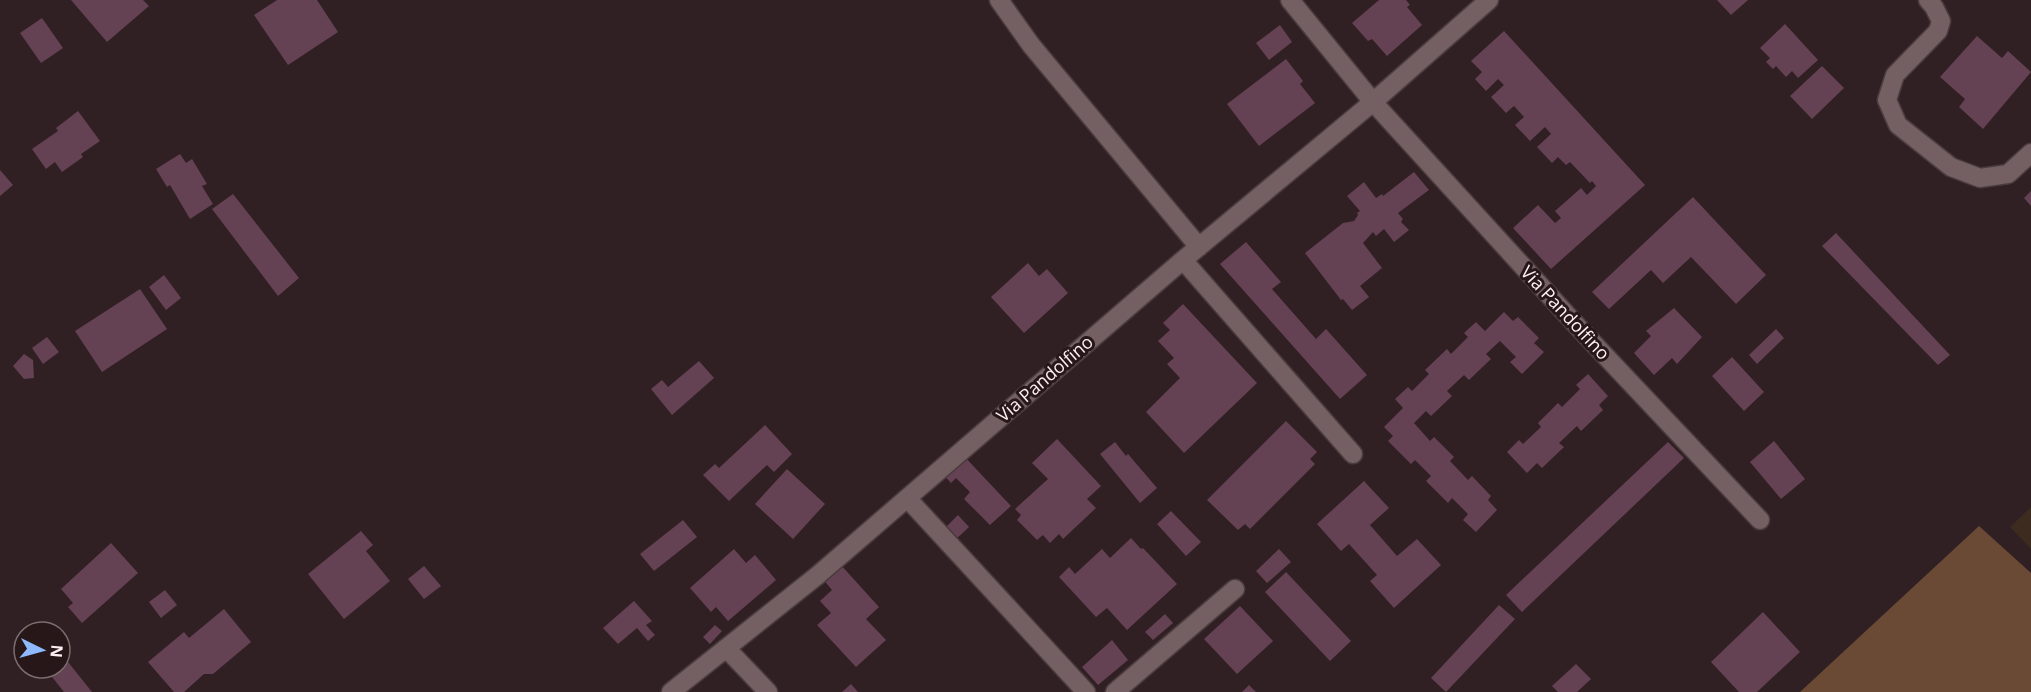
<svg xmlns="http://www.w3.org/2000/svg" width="2031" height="692" font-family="'Open Sans',sans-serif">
<rect width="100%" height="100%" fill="#312023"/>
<!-- green -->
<path fill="#3d2b20" d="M2031 507V549L2010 527Z"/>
<!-- forest -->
<path fill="#6a4935" d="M1979 526 2031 573V692H1800Z"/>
<!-- building -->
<path fill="#644153" d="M71 0H143L149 6 107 42Z
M277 0H317L338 32 288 65 254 15Z
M1379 0H1406L1410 5 1407 7 1422 25 1387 56 1372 39 1368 41 1352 23Z
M1717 0H1748L1731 15Z
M42 18 63 48 41 63 20 33Z
M1785 24 1818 60 1798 78 1792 71 1786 77 1776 66 1773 69 1766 62 1770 58 1760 48Z
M1280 25 1292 42 1269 60 1256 43Z
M1504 31 1645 185 1551 269 1513 228 1538 205 1555 223 1561 218 1555 211 1581 188 1587 195 1596 186 1592 181 1590 183 1570 162 1566 165 1558 157 1552 163 1537 147 1551 134 1545 127 1530 141 1515 125 1524 117 1514 106 1506 113 1491 97 1504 85 1498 79 1486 91 1475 79 1482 72 1471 61Z
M1977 36 2002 58 2008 51 2031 72 1983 129 1959 107 1965 99 1940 77Z
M1286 59 1303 81 1300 84 1315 103 1259 146 1227 104Z
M1822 66 1844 88 1812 119 1790 96Z
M78 111 100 141 81 154 83 157 62 172 55 162 46 169 32 149 58 131 56 128Z
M180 154 186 163 192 159 207 184 202 186 213 204 190 219 170 185 167 187 156 169Z
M0 170 13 185 0 196Z
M1414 172 1429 190 1398 213 1403 219 1401 222 1409 230 1394 242 1384 229 1376 236 1373 232 1363 243 1382 268 1360 286 1369 297 1352 310 1343 299 1341 300 1305 253 1343 223 1354 221 1358 215 1357 213 1360 211 1347 196 1364 182 1376 198 1382 194 1383 196Z
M2031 191V206L2024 198Z
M233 194 299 278 278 296 212 209Z
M1693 197 1766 275 1736 304 1691 257 1663 283 1651 270 1609 309 1592 292Z
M1836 233 1950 355 1938 365 1822 246Z
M1246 242 1281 282 1272 289 1316 339 1326 329 1367 375 1340 399 1220 264Z
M1028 263 1039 276 1047 269 1068 293 1024 333 991 297Z
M164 275 181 298 166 310 149 287Z
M140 289 167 329 102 372 75 331Z
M1183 304 1257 383 1184 453 1146 412 1180 378 1167 364 1174 358 1158 341 1170 330 1163 323Z
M1674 308 1702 337 1677 364 1672 358 1654 375 1634 353 1651 336 1646 331Z
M1504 312 1513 321 1518 317 1539 338 1534 343 1544 352 1522 374 1510 362 1516 357 1500 341 1486 354 1491 359 1469 380 1464 375 1447 391 1452 396 1431 416 1426 411 1414 423 1430 441 1434 437 1454 457 1450 461 1468 480 1472 476 1491 496 1488 500 1497 510 1476 532 1463 520 1468 514 1452 498 1448 503 1426 481 1431 476 1415 460 1411 464 1388 441 1393 436 1384 427 1403 408 1395 399 1408 387 1412 391 1429 374 1425 370 1447 349 1451 354 1468 337 1464 333 1476 322 1485 331Z
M1776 329 1784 338 1757 364 1749 355Z
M47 337 59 352 43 364 32 348Z
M24 354 33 360 34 378 24 379 13 366Z
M1732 357 1764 392 1744 411 1712 376Z
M699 361 714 378 672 415 651 389 662 380 668 387Z
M1588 374 1608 396 1599 405 1603 410 1581 431 1577 426 1559 443 1564 447 1542 468 1537 463 1527 473 1507 452 1519 440 1523 444 1541 427 1538 423 1558 403 1562 407 1580 389 1576 385Z
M1286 421 1317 452 1310 459 1315 464 1250 529 1245 524 1238 530 1207 500Z
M765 425 792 454 774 472 767 465 729 501 703 475 715 464 719 468Z
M1057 439 1101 486 1087 499 1096 508 1063 539 1059 534 1050 543 1043 535 1037 540 1017 520 1021 515 1015 509 1048 479 1032 463Z
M1774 441 1805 479 1781 499 1750 462Z
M1115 442 1126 456 1128 454 1157 488 1140 503 1100 454Z
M1668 442 1684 458 1522 612 1506 595Z
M962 454 1011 506 990 525 964 499 970 492 956 478 951 483 942 473Z
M787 469 825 504 793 539 755 504Z
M1364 481 1389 508 1370 525 1397 556 1417 539 1441 565 1394 608 1370 581 1377 575 1349 544 1341 551 1317 524Z
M1171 511 1201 542 1186 556 1157 524Z
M958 515 969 527 953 542 942 531Z
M683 520 697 537 654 571 640 554Z
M361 531 373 545 366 551 390 581 344 619 308 574Z
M1131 538 1141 549 1143 548 1177 584 1127 630 1107 608 1096 617 1059 577 1069 567 1075 574 1102 549 1110 558Z
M111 543 138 573 82 623 68 607 73 603 61 589Z
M734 549 746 563 755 555 776 580 728 621 716 607 711 612 690 588Z
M1279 549 1291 562 1267 583 1256 571Z
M840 564 879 607 866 619 886 640 856 667 817 625 831 613 820 601 832 590 823 579Z
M424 566 441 586 424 599 408 579Z
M1286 572 1351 641 1330 661 1265 592Z
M165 590 177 605 161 618 149 602Z
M634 601 652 621 646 625 655 635 648 641 637 628 618 644 603 628Z
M1499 605 1515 619 1446 692 1431 678Z
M1240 606 1273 641 1237 674 1204 639Z
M224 609 251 642 213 674H204L184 692H174L148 662 184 632 189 638Z
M1763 612 1800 652 1757 692H1739L1711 662Z
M1165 614 1173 623 1153 640 1145 632Z
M715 625 722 631 710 644 703 637Z
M1112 640 1128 660 1098 685 1082 667Z
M60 652 92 692H64L45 668H60Z
M1576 664 1591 679 1577 692H1558L1552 686Z
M851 684 858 692H842Z
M1249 685 1256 692H1242Z"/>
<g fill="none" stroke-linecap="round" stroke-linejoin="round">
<defs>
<path id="street" d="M999 0 1031 45 1199 247
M1290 0 1373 102 1579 328 1760 520
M1928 0 1934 7 1941 21 1938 31 1895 75 1887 100 1898 125 1951 167 1980 178 2008 174 2031 153
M1183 260 1353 454
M907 498 1086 692
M726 648 768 692
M671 692 818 575 1183 260 1373 102 1489 0
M1115 692 1235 589"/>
</defs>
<!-- street casing -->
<use href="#street" stroke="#4a3c3e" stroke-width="21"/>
<!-- street -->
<use href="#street" stroke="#745f62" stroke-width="18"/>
</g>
<g text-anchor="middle" stroke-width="6" stroke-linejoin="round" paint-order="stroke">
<!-- street labels -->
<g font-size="18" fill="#fceff1" stroke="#271719">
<text transform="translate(1565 313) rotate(47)" y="6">Via Pandolfino</text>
<text transform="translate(1045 379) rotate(-41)" y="6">Via Pandolfino</text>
</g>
</g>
<!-- north arrow -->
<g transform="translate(42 650) rotate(95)"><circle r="28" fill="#271719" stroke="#7c6d6f" stroke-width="1.5"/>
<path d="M0-4.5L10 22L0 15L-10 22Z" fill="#8eb9fc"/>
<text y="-9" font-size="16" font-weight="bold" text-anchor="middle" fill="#fceff1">N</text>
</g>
</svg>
